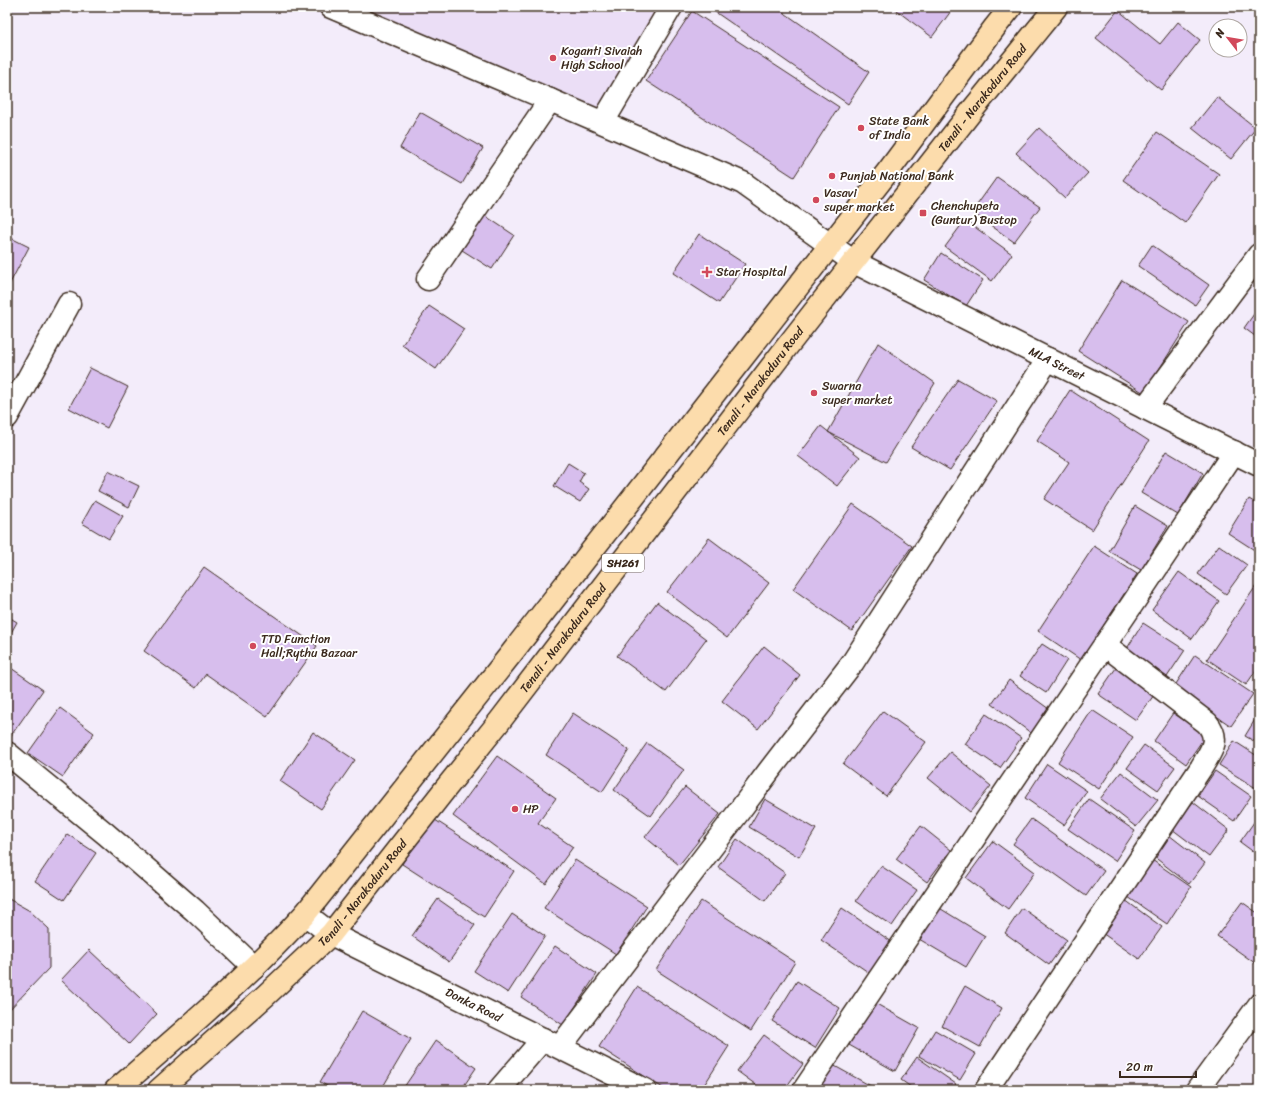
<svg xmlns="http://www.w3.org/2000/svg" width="1266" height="1097" font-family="Sriracha,sans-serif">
<rect width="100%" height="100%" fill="#f3ecfa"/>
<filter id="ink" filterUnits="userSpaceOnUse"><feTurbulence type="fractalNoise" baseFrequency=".025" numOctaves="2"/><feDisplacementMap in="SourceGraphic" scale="8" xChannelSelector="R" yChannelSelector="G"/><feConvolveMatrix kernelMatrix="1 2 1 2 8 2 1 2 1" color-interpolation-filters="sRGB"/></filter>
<g filter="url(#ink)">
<!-- built -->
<path fill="#ebdef6" d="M359 7H658L597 109Z"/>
<!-- building -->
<path fill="#d7beed" stroke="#3b2a1e" d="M708 7H776L869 72 848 104Z
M892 7H954L932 37Z
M1118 10 1160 44 1178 22 1200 40 1161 90 1096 38Z
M692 11 839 107 794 177 646 81Z
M1217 97 1256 128 1231 159 1192 128Z
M420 112 483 148 462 184 400 148Z
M1039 128 1088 173 1065 198 1016 153Z
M1157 132 1219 174 1185 223 1123 180Z
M997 177 1040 207 1014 242 972 212Z
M484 215 514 235 492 269 462 250Z
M965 220 1012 254 992 281 945 247Z
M699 234 745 264 719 303 673 273Z
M7 236 29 247 7 289Z
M1152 245 1209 285 1195 305 1138 266Z
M941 253 983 280 966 306 924 280Z
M1122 280 1189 322 1144 393 1078 351Z
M429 306 464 329 436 369 402 345Z
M1259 307V339L1244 328Z
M878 343 935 383 886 462 828 432Z
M90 368 128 387 107 428 69 408Z
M958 379 997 401 950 470 911 447Z
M1070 390 1149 441 1092 530 1044 499 1069 462 1037 441Z
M821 426 860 457 837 486 798 456Z
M1166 451 1203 473 1178 515 1141 493Z
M568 463 584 473 579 482 589 489 580 502 554 486Z
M108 471 139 486 129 507 98 491Z
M1249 499 1259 505V553L1228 533Z
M95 500 123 516 109 539 82 523Z
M853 504 912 546 852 631 793 589Z
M1135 506 1168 526 1141 570 1109 551Z
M709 538 769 583 727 638 667 592Z
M1219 545 1247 565 1226 594 1198 574Z
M1094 546 1137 574 1081 660 1038 631Z
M204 567 317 646 267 717 206 674 196 688 144 651Z
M1179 572 1219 601 1192 639 1152 610Z
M1256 586 1259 588V666L1246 685 1207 659Z
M657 602 706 639 666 692 617 656Z
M7 616 17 622 7 640Z
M1143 623 1185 650 1167 677 1126 650Z
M1042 644 1067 660 1046 693 1020 676Z
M764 646 800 675 758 729 722 701Z
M1195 655 1253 694 1231 726 1174 687Z
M11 668 43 690 10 737 7 735V674Z
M1116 668 1154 695 1136 720 1098 694Z
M1009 680 1049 709 1031 733 992 704Z
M60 708 94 733 63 777 28 753Z
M1092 710 1133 737 1099 789 1058 762Z
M883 711 926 742 886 796 843 764Z
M573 713 629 750 602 792 546 755Z
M1173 713 1206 735 1186 764 1154 741Z
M1259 713V744L1245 736Z
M986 714 1021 738 1000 768 965 744Z
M313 732 355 760 321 809 280 781Z
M1234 741 1259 757V790L1219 765Z
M647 743 684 770 651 816 614 790Z
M1144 745 1175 767 1158 790 1127 768Z
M950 752 991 786 970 812 928 778Z
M497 756 556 798 538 823 573 847 546 884 453 816Z
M1047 764 1087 791 1064 825 1025 798Z
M1215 771 1251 796 1234 821 1198 796Z
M1121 772 1158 800 1136 827 1100 799Z
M685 787 720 814 679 865 645 837Z
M765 799 816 829 799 857 749 827Z
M1089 799 1135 831 1115 861 1068 829Z
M1193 802 1229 830 1209 857 1172 829Z
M1259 815V856L1240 842Z
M432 818 514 871 484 917 402 864Z
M1031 819 1104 871 1086 896 1013 844Z
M921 826 951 850 927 882 896 859Z
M67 834 96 853 64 900 35 881Z
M1169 835 1205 863 1189 884 1153 856Z
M737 839 785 873 765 901 718 867Z
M993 841 1035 872 1008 909 966 878Z
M575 860 647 906 616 954 544 908Z
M1152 860 1191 887 1167 924 1128 897Z
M881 866 917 890 892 926 856 901Z
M7 898 30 911 49 929V968L7 1012Z
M438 899 475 925 449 962 412 936Z
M1125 900 1162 927 1139 959 1102 933Z
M701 901 795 962 751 1031 656 970Z
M1242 902 1259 914V966L1217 936Z
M933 904 985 936 966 967 914 936Z
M842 908 892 942 871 974 821 940Z
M1022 908 1067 940 1049 965 1005 933Z
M512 914 545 936 508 993 474 971Z
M555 946 597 974 563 1025 521 997Z
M89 950 157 1014 129 1044 61 980Z
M797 981 840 1008 815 1048 772 1021Z
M965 986 1002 1008 980 1047 942 1026Z
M637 987 729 1046 701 1090H666L599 1047Z
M873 1002 919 1028 895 1071 849 1045Z
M362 1011 411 1039 381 1090H334L320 1082Z
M935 1030 976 1054 960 1080 919 1056Z
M764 1035 803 1064 784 1090H763L737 1071Z
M436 1040 476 1068 461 1090H402Z
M917 1057 956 1084 951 1090H915L901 1080Z
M831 1064 878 1090H817Z"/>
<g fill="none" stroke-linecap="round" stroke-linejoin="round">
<defs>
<g id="street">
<path id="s1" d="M331 7 550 100 743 183 854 262 1259 465"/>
<path d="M603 122 671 7"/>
<path d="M428 279 550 100"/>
<path d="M1145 408 1259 255"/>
<path d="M7 417 69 304"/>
<path d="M7 753 106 834 195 911 254 967"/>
<path id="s2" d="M305 914 331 934 645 1090"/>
<path d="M560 1047 737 814 769 771 853 662 1048 359"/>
<path d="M499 1090 543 1039"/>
<path d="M804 1090 1135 600 1234 452"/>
<path d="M986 1090 1201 768C1211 751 1221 740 1207 723L1105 645"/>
<path d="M1197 1090 1259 1005"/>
</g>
<g id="primary">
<path d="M116 1090C181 1034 247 978 305 914L511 654 889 170 995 27 1011 7"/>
<path id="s3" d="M159 1090 265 996 331 934 446 788 499 722 789 344 974 108 1056 7"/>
</g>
</defs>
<!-- street casing -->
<use href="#street" stroke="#3b2a1e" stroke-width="25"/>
<!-- primary casing -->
<use href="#primary" stroke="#3b2a1e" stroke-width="25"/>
<!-- street -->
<use href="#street" stroke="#fff" stroke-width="22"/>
<!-- primary -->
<use href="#primary" stroke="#fcdcac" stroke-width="22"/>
</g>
</g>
<!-- markers -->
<g fill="#d1495b" stroke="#fff" stroke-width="1.5">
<circle cx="553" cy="58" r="4"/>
<circle cx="861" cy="128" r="4"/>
<circle cx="832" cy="176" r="4"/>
<circle cx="816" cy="200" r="4"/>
<rect x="919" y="209" width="8" height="8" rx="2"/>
<path d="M705 266h4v4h4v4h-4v4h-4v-4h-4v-4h4z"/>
<circle cx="814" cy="393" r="4"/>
<circle cx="253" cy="646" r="4"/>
<circle cx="515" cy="809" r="4"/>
</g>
<g text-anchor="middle" stroke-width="4" stroke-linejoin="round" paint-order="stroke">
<!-- shield labels -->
<rect fill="#fff" stroke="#766a62" stroke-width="1" x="602" y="554" width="42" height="18" rx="3"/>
<g font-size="11" font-weight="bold" fill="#3b2a1e">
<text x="623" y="567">SH261</text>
</g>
<!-- poi labels -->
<g font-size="12" fill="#3b2a1e" stroke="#fff" text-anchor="start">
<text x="561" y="55">Koganti Sivaiah<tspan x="561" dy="14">High School</tspan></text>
<text x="869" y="125">State Bank<tspan x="869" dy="14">of India</tspan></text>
<text x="840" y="180">Punjab National Bank</text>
<text x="824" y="197">Vasavi<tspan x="824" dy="14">super market</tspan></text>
<text x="931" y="210">Chenchupeta<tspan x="931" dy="14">(Guntur) Bustop</tspan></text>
<text x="716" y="276">Star Hospital</text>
<text x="822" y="390">Swarna<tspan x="822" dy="14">super market</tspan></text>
<text x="261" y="643">TTD Function<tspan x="261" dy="14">Hall;Rythu Bazaar</tspan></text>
<text x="523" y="813">HP</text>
</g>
<!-- street labels -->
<g font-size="12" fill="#3b2a1e" stroke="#fff">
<text dy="4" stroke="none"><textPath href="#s3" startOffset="1292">Tenali - Narakoduru Road</textPath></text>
<text dy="4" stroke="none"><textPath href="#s1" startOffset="811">MLA Street</textPath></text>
<text dy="4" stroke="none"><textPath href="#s3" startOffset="932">Tenali - Narakoduru Road</textPath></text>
<text dy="4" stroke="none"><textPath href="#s3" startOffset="608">Tenali - Narakoduru Road</textPath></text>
<text dy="4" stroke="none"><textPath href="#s3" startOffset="284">Tenali - Narakoduru Road</textPath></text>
<text dy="4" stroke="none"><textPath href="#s2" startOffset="192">Donka Road</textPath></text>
</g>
</g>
<!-- margin -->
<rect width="1266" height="1097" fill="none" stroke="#fff" stroke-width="24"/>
<rect x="12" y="12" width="1242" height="1073" fill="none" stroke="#3b2a1e" stroke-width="1.5" filter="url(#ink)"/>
<!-- north arrow -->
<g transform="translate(1228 38) rotate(301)"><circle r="19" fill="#ffffff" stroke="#b1aaa5"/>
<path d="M0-3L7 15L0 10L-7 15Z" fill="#d1495b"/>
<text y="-6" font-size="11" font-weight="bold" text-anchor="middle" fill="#3b2a1e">N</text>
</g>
<!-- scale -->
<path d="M1120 1071v6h76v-6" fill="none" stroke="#3b2a1e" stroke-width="2"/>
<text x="1126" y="1071" font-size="12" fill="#3b2a1e" stroke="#ffffff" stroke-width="3" paint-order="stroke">20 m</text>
</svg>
